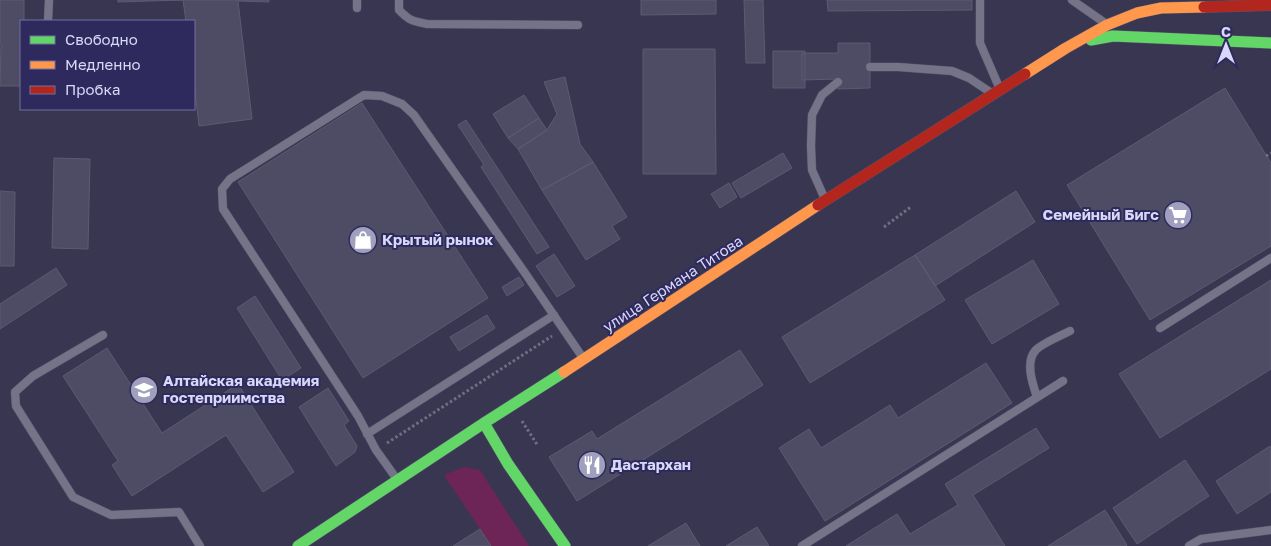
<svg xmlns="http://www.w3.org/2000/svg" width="1271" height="546" font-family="'Golos Text',sans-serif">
<rect width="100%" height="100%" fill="#383651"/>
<!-- green -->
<path fill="#6d2557" d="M464 467 480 470 529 546H491L444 475Z"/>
<!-- building -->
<path fill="#4e4c64" stroke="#5c5b72" d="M0 0H24V21H21V86H0L1 43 0 42Z
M118 0H269V2L238 1 252 119 199 126 194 82V21H186L183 0 118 2Z
M641 0H716V14L641 15Z
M744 0H763L765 63H746Z
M827 0H972V10L828 11Z
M838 43H870V88L838 89V79L802 80V53H838Z
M643 49H715L716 174H643Z
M773 51H805V88H773Z
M565 77 580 144 593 162 542 190 518 149 547 130 557 114 544 82Z
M1225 88 1271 163V246L1150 320 1067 185Z
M524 95 539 118 508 138 493 114Z
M362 103 488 298 363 378 238 182Z
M539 118 547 130 518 149 508 138Z
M466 120 549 247 537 254 481 167 484 165 458 125Z
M783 153 792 168 741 198 732 183Z
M54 158 90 159 88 249 52 248Z
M593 162 627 217 612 226 620 239 586 260 542 190Z
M729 183 737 197 720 208 711 194Z
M0 191 15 192 14 266H0Z
M1016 191 1035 222 935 286 915 255Z
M554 254 575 286 557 297 536 266Z
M915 255 945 300 810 383 782 337Z
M1033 260 1059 304 992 344 965 300Z
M56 268 67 285 0 329V304Z
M519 277 524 285 507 296 502 287Z
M1271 280V369L1160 438 1119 374Z
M255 296 301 368 282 380 237 308Z
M487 315 495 328 459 351 450 337Z
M107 348 162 433 238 384 294 472 263 492 226 435 132 496 112 465 118 461 63 376Z
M740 350 763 385 577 501 549 457 592 431 597 439Z
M986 363 1012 403 825 521 779 448 809 429 821 448 890 405 898 418Z
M328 388 349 421 344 425 357 446 355 452 336 466 299 407Z
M1036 428 1049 448 973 495 1005 546H846L897 514 910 534 958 505 945 484Z
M1270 446 1271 448V492L1237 514 1216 481Z
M1185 460 1209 496 1137 544 1113 508Z
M1105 510 1127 545 1126 546H1048Z
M686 523 700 546H648Z
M757 527 769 546H726Z
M480 529 491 546H453Z"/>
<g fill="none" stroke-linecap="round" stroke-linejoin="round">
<defs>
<path id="lane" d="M399 0V10C410 21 412 21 427 24L578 25
M980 0V43L999 87
M1072 0 1105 23
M357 8V0
M48 21 49 0
M870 67H898L952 71 969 78 990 92
M824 197 812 170 811 146 812 115 822 95 838 82
M1160 328 1271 258
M103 335 33 376 15 392 16 406 73 497 111 515 179 512 200 546
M1037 397C1033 385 1025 363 1035 351 1039 345 1062 335 1070 331
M367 434 554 315
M396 478 376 450 358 416 223 209 222 189 230 179 364 95 382 96 402 104 414 115 525 273 583 358
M802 546 1063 381
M1189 546 1201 539 1271 530"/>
<path id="fast" d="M1091 40 1113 36 1271 43
M484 423 508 464 565 546
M298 546 484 423 564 372"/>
<path id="slow" d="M1025 74 1066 48 1107 25 1137 13 1161 8 1204 7
M564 372 818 205"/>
<path id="jam" d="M1204 7 1271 5
M818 205 1025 74"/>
</defs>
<!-- lane casing -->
<use href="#lane" stroke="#55546c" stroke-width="9"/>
<!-- fast casing -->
<use href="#fast" stroke="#55546c" stroke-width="12"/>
<!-- slow casing -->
<use href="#slow" stroke="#55546c" stroke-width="12"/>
<!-- jam casing -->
<use href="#jam" stroke="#55546c" stroke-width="12"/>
<!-- path -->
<path stroke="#706f82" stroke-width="3" stroke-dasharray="2.5 2.5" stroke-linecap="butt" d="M1266 156 1271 153
M884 227 912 206
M522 421 538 446
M387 443 552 336"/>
<!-- lane -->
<use href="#lane" stroke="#747387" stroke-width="8"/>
<!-- fast -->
<use href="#fast" stroke="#63d668" stroke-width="11"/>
<!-- slow -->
<use href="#slow" stroke="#ff974d" stroke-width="11"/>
<!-- jam -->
<use href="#jam" stroke="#b3261e" stroke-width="11"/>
</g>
<!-- icons -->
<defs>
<symbol id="supermarket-disc" viewBox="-11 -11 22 22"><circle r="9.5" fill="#a09fbe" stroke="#2f2a5d"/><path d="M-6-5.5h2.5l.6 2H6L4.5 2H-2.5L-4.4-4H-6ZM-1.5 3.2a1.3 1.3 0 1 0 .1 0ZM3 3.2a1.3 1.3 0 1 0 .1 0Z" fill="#fff"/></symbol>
<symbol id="shop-disc" viewBox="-11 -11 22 22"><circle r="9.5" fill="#a09fbe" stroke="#2f2a5d"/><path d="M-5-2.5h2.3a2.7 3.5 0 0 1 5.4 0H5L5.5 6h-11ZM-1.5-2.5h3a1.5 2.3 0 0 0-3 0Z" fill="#fff"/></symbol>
<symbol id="university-disc" viewBox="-11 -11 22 22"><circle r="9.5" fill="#a09fbe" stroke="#2f2a5d"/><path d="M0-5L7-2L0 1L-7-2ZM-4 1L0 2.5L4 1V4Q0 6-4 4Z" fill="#fff"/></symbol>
<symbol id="restaurant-disc" viewBox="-11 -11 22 22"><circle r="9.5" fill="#a09fbe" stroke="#2f2a5d"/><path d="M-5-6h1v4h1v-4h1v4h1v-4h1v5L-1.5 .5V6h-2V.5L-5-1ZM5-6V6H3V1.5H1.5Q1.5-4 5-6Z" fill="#fff"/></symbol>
</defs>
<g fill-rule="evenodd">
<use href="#supermarket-disc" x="1162" y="199" width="32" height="32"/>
<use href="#shop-disc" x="347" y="224" width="32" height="32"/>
<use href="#university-disc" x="128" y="374" width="32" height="32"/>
<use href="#restaurant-disc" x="576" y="449" width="32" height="32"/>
</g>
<g text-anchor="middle" stroke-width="4" stroke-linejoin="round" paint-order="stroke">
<!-- poi labels -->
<g font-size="15" font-weight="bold" fill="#d8d8f9" stroke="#2f2a5d" text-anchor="start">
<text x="1159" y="220" text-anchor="end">Семейный Бигс</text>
<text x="382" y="245">Крытый рынок</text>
<text x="163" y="386">Алтайская академия<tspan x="163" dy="17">гостеприимства</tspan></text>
<text x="611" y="470">Дастархан</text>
</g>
<!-- street labels -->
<g font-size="15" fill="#d8d8f9" stroke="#2f2a5d">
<text transform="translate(673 284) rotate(-33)" y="5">улица Германа Титова</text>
</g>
</g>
<!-- legend -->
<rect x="20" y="20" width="175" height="90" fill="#2f2a5d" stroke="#73709b"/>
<rect x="30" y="36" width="25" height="8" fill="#63d668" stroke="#73709b"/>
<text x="65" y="45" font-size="15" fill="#d8d8f9">Свободно</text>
<rect x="30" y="61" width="25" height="8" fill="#ff974d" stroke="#73709b"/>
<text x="65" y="70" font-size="15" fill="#d8d8f9">Медленно</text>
<rect x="30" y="86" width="25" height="8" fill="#b3261e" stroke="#73709b"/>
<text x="65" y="95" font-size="15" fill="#d8d8f9">Пробка</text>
<!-- north arrow -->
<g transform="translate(1226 45)" stroke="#2f2a5d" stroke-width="4" paint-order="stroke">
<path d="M0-4L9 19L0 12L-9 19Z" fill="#d8d8f9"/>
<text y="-8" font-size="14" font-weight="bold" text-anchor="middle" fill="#d8d8f9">С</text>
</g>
</svg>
